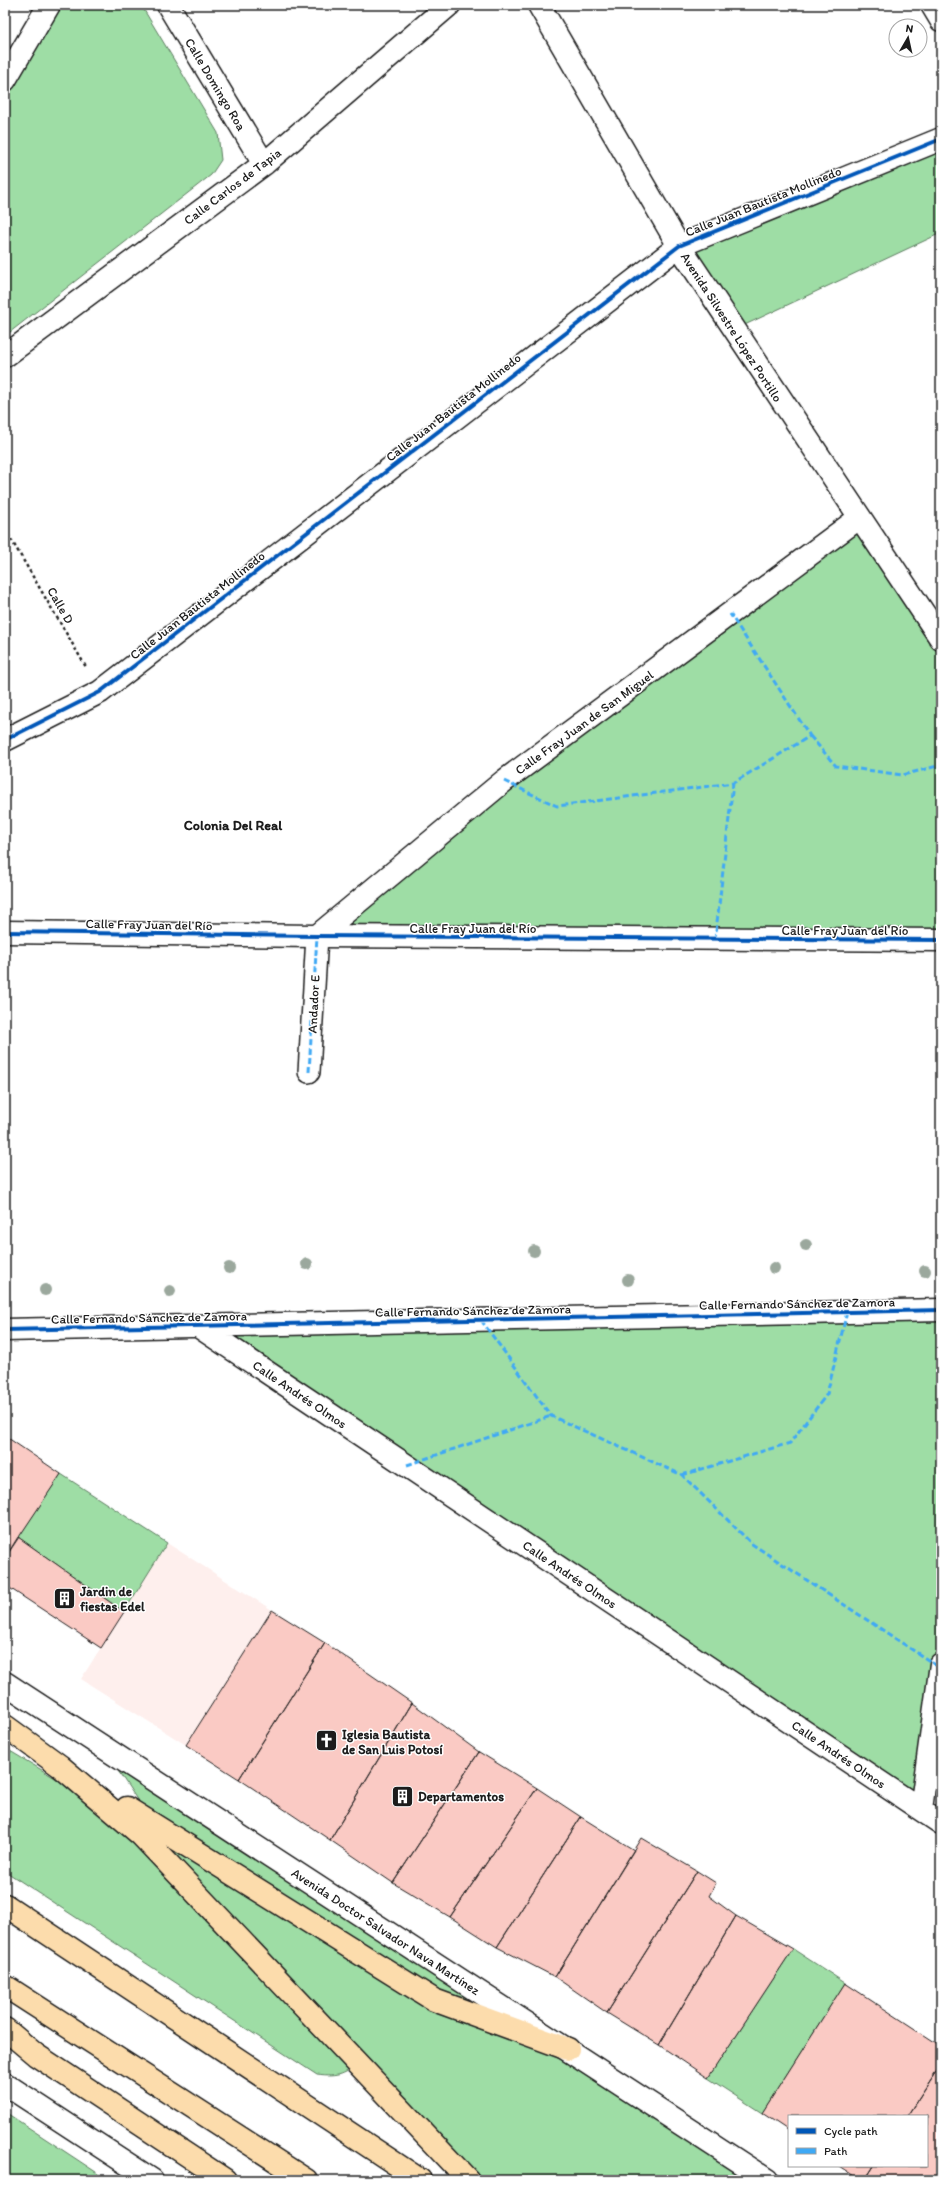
<svg xmlns="http://www.w3.org/2000/svg" width="946" height="2185" font-family="Itim,sans-serif">
<rect width="100%" height="100%" fill="#fff"/>
<filter id="ink" filterUnits="userSpaceOnUse"><feTurbulence type="fractalNoise" baseFrequency=".025" numOctaves="2"/><feDisplacementMap in="SourceGraphic" scale="8" xChannelSelector="R" yChannelSelector="G"/><feConvolveMatrix kernelMatrix="1 2 1 2 8 2 1 2 1" color-interpolation-filters="sRGB"/></filter>
<g filter="url(#ink)">
<!-- built -->
<path fill="#feefed" d="M167 1543 272 1610 186 1745 81 1679Z"/>
<!-- green -->
<path fill="#9edda5" stroke="#5d7c60" d="M59 5H141L218 133 221 160 211 175 5 336V99Z
M941 139V233L734 330 679 246Z
M859 518 941 639V940L317 936Z
M941 1310V1664L921 1809 198 1326Z
M61 1474 167 1543 124 1612 18 1537Z
M5 1748 167 1845 103 1748 767 2180H478L361 2061C346 2074 338 2078 317 2075L5 1871Z
M793 1949 845 1983 762 2113 708 2078Z
M5 2112 108 2180H5Z"/>
<!-- building -->
<path fill="#facac4" stroke="#1c1c1c" d="M5 1436 61 1474 5 1558Z
M18 1537 124 1612 101 1648 5 1585V1558Z
M272 1610 325 1643 239 1779 186 1745Z
M325 1643 412 1703 330 1840 239 1779Z
M412 1703 479 1752 393 1883 330 1840Z
M479 1752 537 1788 450 1917 393 1883Z
M537 1788 581 1817 497 1947 450 1917Z
M581 1817 634 1850 555 1977 497 1947Z
M641 1838 697 1871 607 2013 555 1977Z
M697 1871 716 1883 709 1896 736 1916 659 2045 607 2013Z
M736 1916 793 1949 708 2078 659 2045Z
M845 1983 941 2046V2064L907 2116H789V2131L762 2113Z
M941 2064V2180H865L874 2166H927V2116H907Z
M839 2166H874L865 2180H860Z"/>
<g fill="none" stroke-linecap="round" stroke-linejoin="round">
<defs>
<path id="pedestrian" d="M309 1072 317 936"/>
<path id="minor" d="M168 5 264 164
M539 5 679 246 941 639
M932 5 941 20
M5 80 49 5
M5 356 264 164 449 5
M5 740 100 692 679 246 941 139
M5 932 317 936 941 940
M317 936 504 781 859 518
M198 1326 941 1823
M5 1330 941 1310
M921 1809 941 1664"/>
<path id="secondary" d="M5 1683 767 2180
M5 2084 152 2180"/>
<path id="motorway" d="M5 1726 60 1766 141 1835 468 2180
M127 1808 434 2000 568 2049
M5 1905 420 2180
M5 1986 306 2180
M5 2029 36 2055 225 2180"/>
</defs>
<!-- pedestrian casing -->
<use href="#pedestrian" stroke="#1c1c1c" stroke-width="24"/>
<!-- minor casing -->
<use href="#minor" stroke="#1c1c1c" stroke-width="25"/>
<!-- secondary casing -->
<use href="#secondary" stroke="#1c1c1c" stroke-width="25"/>
<!-- motorway casing -->
<use href="#motorway" stroke="#1c1c1c" stroke-width="25"/>
<!-- path -->
<path stroke="#1c1c1c" stroke-width="2.5" stroke-dasharray="3 3" stroke-linecap="butt" d="M5 529 86 667"/>
<!-- pedestrian -->
<use href="#pedestrian" stroke="#fff" stroke-width="21"/>
<!-- minor -->
<use href="#minor" stroke="#fff" stroke-width="22"/>
<!-- secondary -->
<use href="#secondary" stroke="#fff" stroke-width="22"/>
<!-- motorway -->
<use href="#motorway" stroke="#fcdcac" stroke-width="22"/>
<!-- quiet -->
<path stroke="#3fa9f5" stroke-width="3" stroke-dasharray="6 3" stroke-linecap="butt" d="M810 736 836 766 903 775 941 765
M504 781 557 806 733 783 810 736 730 614
M715 940 733 783
M309 1072 317 936
M481 1320 551 1416 682 1475 752 1544 940 1668
M407 1465 551 1416
M682 1475 790 1443 827 1394 847 1312"/>
<defs>
<path id="cycleway" d="M5 740 100 692 679 246 941 139
M5 932 317 936 941 940
M5 1330 941 1310"/>
</defs>
<!-- cycleway casing -->
<use href="#cycleway" stroke="#fff" stroke-width="6"/>
<!-- cycleway -->
<use href="#cycleway" stroke="#0057b8" stroke-width="4"/>
</g>
<!-- trees -->
<g fill="#9ba89d">
<circle cx="806" cy="1245" r="6"/>
<circle cx="534" cy="1251" r="6"/>
<circle cx="307" cy="1264" r="6"/>
<circle cx="229" cy="1268" r="6"/>
<circle cx="774" cy="1268" r="6"/>
<circle cx="925" cy="1271" r="6"/>
<circle cx="628" cy="1280" r="6"/>
<circle cx="45" cy="1290" r="6"/>
<circle cx="170" cy="1291" r="6"/>
</g>
</g>
<!-- icons -->
<defs>
<symbol id="building-square" viewBox="-11 -11 22 22"><rect x="-9" y="-9" width="18" height="18" rx="4" fill="#1c1c1c" stroke="#fff"/><path d="M-4-6H4V6H1V3H-1V6H-4ZM-2.5-4.3h1.7v1.8h-1.7ZM.8-4.3h1.7v1.8H.8ZM-2.5-1h1.7V.8h-1.7ZM.8-1h1.7V.8H.8Z" fill="#fff"/></symbol>
<symbol id="church-square" viewBox="-11 -11 22 22"><rect x="-9" y="-9" width="18" height="18" rx="4" fill="#1c1c1c" stroke="#fff"/><path d="M-1.2-6h2.4v3.5h3.3v2.4h-3.3V6h-2.4V-.1h-3.3v-2.4h3.3Z" fill="#fff"/></symbol>
</defs>
<g fill-rule="evenodd">
<use href="#building-square" x="52" y="1586" width="25" height="25"/>
<use href="#church-square" x="314" y="1728" width="25" height="25"/>
<use href="#building-square" x="390" y="1784" width="25" height="25"/>
</g>
<g text-anchor="middle" stroke-width="3" stroke-linejoin="round" paint-order="stroke">
<!-- street labels -->
<g font-size="13" fill="#1c1c1c" stroke="#fff">
<text transform="translate(216 84) rotate(59)" y="5">Calle Domingo Roa</text>
<text transform="translate(232 186) rotate(-37)" y="5">Calle Carlos de Tapia</text>
<text transform="translate(763 201) rotate(-22)" y="5">Calle Juan Bautista Mollinedo</text>
<text transform="translate(732 327) rotate(57)" y="5">Avenida Silvestre López Portillo</text>
<text transform="translate(453 407) rotate(-38)" y="5">Calle Juan Bautista Mollinedo</text>
<text transform="translate(61 605) rotate(60)" y="5">Calle D</text>
<text transform="translate(197 605) rotate(-38)" y="5">Calle Juan Bautista Mollinedo</text>
<text transform="translate(584 722) rotate(-36)" y="5">Calle Fray Juan de San Miguel</text>
<text transform="translate(149 924) rotate(1)" y="5">Calle Fray Juan del Río</text>
<text x="473" y="933">Calle Fray Juan del Río</text>
<text x="845" y="935">Calle Fray Juan del Río</text>
<text transform="translate(313 1004) rotate(-87)" y="5">Andador E</text>
<text transform="translate(797 1303) rotate(-1)" y="5">Calle Fernando Sánchez de Zamora</text>
<text transform="translate(473 1310) rotate(-1)" y="5">Calle Fernando Sánchez de Zamora</text>
<text transform="translate(149 1317) rotate(-1)" y="5">Calle Fernando Sánchez de Zamora</text>
<text transform="translate(300 1394) rotate(34)" y="5">Calle Andrés Olmos</text>
<text transform="translate(570 1574) rotate(34)" y="5">Calle Andrés Olmos</text>
<text transform="translate(839 1754) rotate(34)" y="5">Calle Andrés Olmos</text>
<text transform="translate(386 1931) rotate(33)" y="5">Avenida Doctor Salvador Nava Martínez</text>
</g>
<!-- poi labels -->
<g font-size="13" font-weight="bold" fill="#1c1c1c" stroke="#fff" text-anchor="start">
<text x="80" y="1596">Jardin de<tspan x="80" dy="15">fiestas Edel</tspan></text>
<text x="342" y="1739">Iglesia Bautista<tspan x="342" dy="15">de San Luis Potosí</tspan></text>
<text x="418" y="1801">Departamentos</text>
</g>
<!-- neighbourhood labels -->
<g font-size="14" font-weight="bold" fill="#1c1c1c" stroke="#fff">
<text x="233" y="830">Colonia Del Real</text>
</g>
</g>
<!-- margin -->
<rect width="946" height="2185" fill="none" stroke="#fff" stroke-width="20"/>
<rect x="10" y="10" width="926" height="2165" fill="none" stroke="#1c1c1c" stroke-width="1.5" filter="url(#ink)"/>
<!-- legend -->
<rect x="788" y="2115" width="140" height="52" fill="#ffffff" stroke="#a4a4a4"/>
<rect x="796" y="2128" width="20" height="6" fill="#0057b8" stroke="#a4a4a4"/>
<text x="824" y="2135" font-size="12" fill="#1c1c1c">Cycle path</text>
<rect x="796" y="2148" width="20" height="6" fill="#3fa9f5" stroke="#a4a4a4"/>
<text x="824" y="2155" font-size="12" fill="#1c1c1c">Path</text>
<!-- north arrow -->
<g transform="translate(908 38) rotate(9)"><circle r="19" fill="#ffffff" stroke="#a4a4a4"/>
<path d="M0-3L7 15L0 10L-7 15Z" fill="#1c1c1c"/>
<text y="-6" font-size="11" font-weight="bold" text-anchor="middle" fill="#1c1c1c">N</text>
</g>
</svg>
